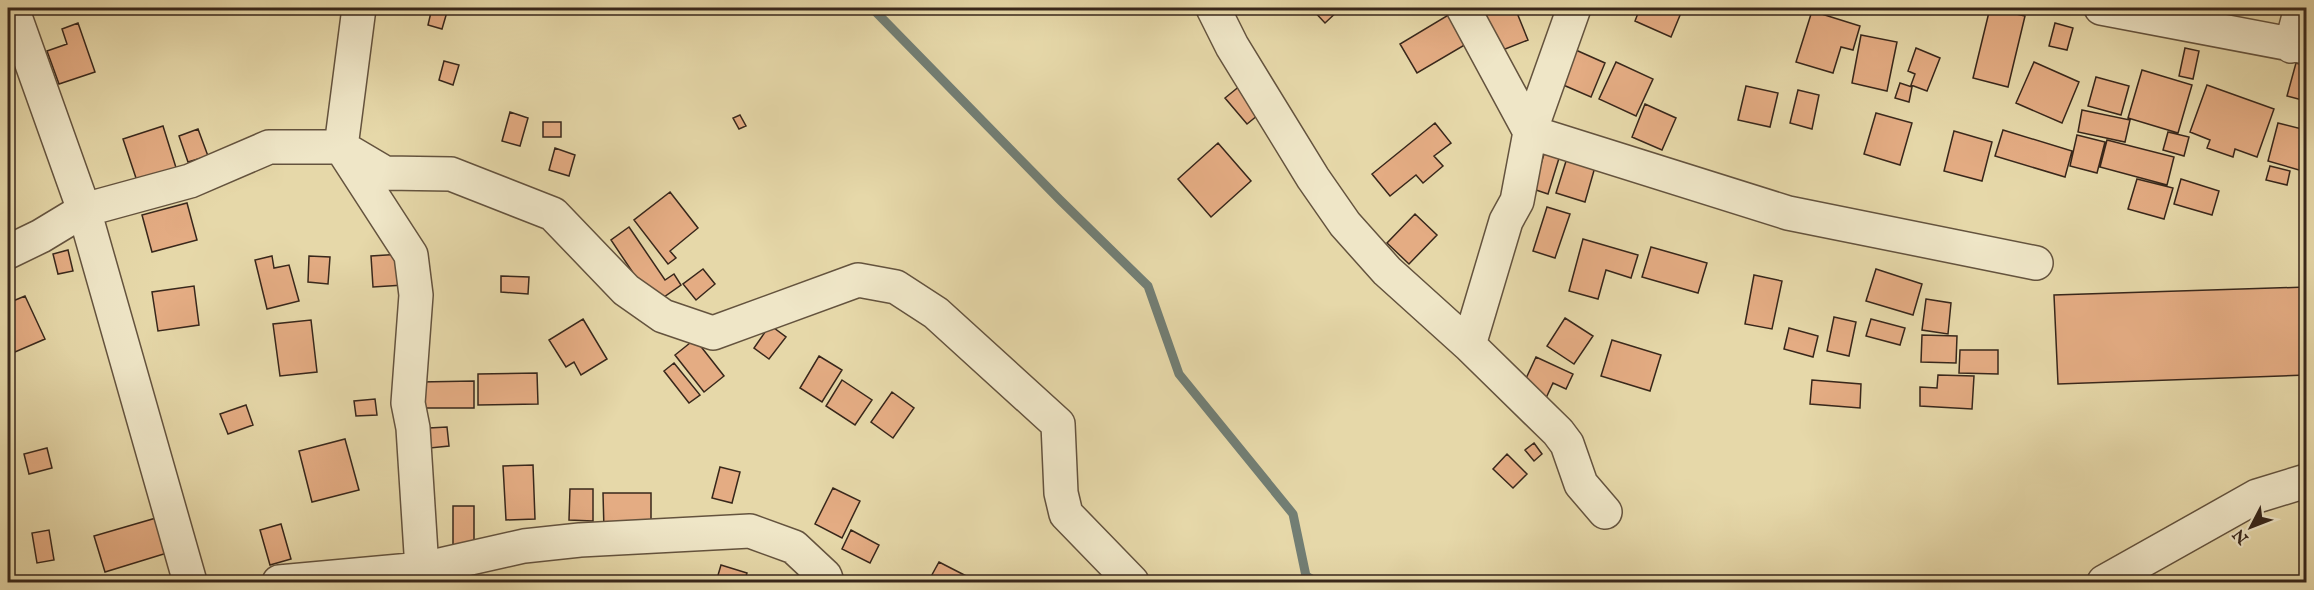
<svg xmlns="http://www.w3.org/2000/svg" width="2314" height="590" font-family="'IM FELL English',serif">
<rect width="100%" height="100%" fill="#e6d8a9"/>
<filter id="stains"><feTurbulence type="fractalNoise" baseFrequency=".00333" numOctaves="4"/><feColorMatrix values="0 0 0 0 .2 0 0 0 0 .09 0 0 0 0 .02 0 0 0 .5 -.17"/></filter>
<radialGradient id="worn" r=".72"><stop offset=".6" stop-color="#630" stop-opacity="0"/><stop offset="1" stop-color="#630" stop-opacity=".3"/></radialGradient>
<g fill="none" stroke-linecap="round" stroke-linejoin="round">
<!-- stream -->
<path stroke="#727e74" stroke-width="9" d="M872 8 1060 200 1148 286 1179 374 1293 514 1306 576 1317 582"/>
</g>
<!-- building -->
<path fill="#e4ac83" stroke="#38271b" stroke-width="1.5" d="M432 8 447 12 442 29 428 25Z
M1311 8H1339L1340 9 1325 23Z
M1476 8H1515L1528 40 1495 53Z
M1640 8H1683L1671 37 1635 21Z
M1990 8 2025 16 2008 87 1973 78Z
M2244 8H2286L2285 15Z
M1812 11 1860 26 1853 50 1841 47 1833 73 1796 62Z
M1450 14 1468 43 1417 73 1400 44Z
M78 23 95 72 59 84 47 51 67 44 62 29Z
M2055 23 2073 28 2067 50 2049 46Z
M1861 35 1897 42 1887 91 1852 83Z
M1569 47 1605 63 1591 97 1554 81Z
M1916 48 1940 58 1927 91 1911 85 1915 74 1908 71Z
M2185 48 2199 51 2193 79 2179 76Z
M444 61 459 65 453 85 439 80Z
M1616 62 1653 79 1636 116 1599 99Z
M2034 62 2079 82 2062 123 2016 103Z
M2296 63 2306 66V101L2287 96Z
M2142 70 2192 85 2178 133 2128 118Z
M2096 77 2129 86 2121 115 2088 106Z
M1900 83 1912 87 1909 102 1895 98Z
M1241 85 1263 111 1247 124 1225 98Z
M2207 85 2274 109 2257 157 2235 149 2233 157 2207 148 2210 140 2190 132Z
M1746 86 1778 93 1770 127 1738 120Z
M1798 90 1819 95 1812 129 1790 123Z
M1645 104 1676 118 1662 150 1632 137Z
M2082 110 2130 120 2125 142 2078 132Z
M510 112 528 118 520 146 502 141Z
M1876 113 1912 123 1900 165 1864 154Z
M740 115 746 126 739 129 733 118Z
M543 122H561V137H543Z
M1435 123 1451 143 1434 156 1443 166 1423 183 1416 175 1390 196 1372 174Z
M2278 123 2306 130V172L2268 161Z
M163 126 178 174 139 187 123 139Z
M198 129 208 156 188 162 179 136Z
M2003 130 2072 151 2065 177 1995 156Z
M1954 131 1992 142 1982 181 1944 171Z
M2168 132 2189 137 2184 156 2163 150Z
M2077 135 2105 142 2097 173 2070 166Z
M2107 140 2174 157 2167 185 2100 167Z
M1218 143 1251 181 1211 217 1178 179Z
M555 148 575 155 569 176 549 170Z
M1545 151 1560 155 1548 194 1533 189Z
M1567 158 1595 167 1585 202 1556 193Z
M2270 166 2290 171 2287 185 2266 180Z
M2137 179 2173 188 2164 219 2128 209Z
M2181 179 2219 191 2212 215 2174 204Z
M670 192 698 228 670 251 676 258 668 264 634 220Z
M187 203 197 240 152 252 142 215Z
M1547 207 1570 214 1555 258 1533 251Z
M1415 214 1437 235 1409 264 1387 243Z
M629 227 665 280 674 274 681 285 654 304 611 240Z
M1583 239 1638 255 1631 278 1606 270 1598 299 1569 291Z
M1651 247 1707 263 1698 293 1642 277Z
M68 250 73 271 58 274 53 254Z
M402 254 404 285 373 287 371 256Z
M272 256 274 268 289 265 299 301 267 309 255 260Z
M309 256 330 257 328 284 308 282Z
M703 269 715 284 696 300 683 284Z
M1876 269 1922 284 1913 315 1866 301Z
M1754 275 1782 281 1772 329 1745 324Z
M501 276 529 277 528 294 501 292Z
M194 286 199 325 158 331 152 292Z
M2306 287V375L2058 384 2054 295Z
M25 296 45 339 15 352 8 335V303Z
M1926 299 1951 303 1948 334 1922 330Z
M1834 317 1856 322 1849 356 1827 351Z
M1565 318 1593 336 1574 364 1547 346Z
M583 319 607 359 581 375 574 362 566 367 549 340Z
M1871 319 1905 328 1900 345 1866 336Z
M311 320 317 372 280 376 273 324Z
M770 325 786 337 769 359 754 348Z
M1789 328 1818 336 1813 357 1784 349Z
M1922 335 1957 336 1956 363 1921 362Z
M695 339 724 376 704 392 675 355Z
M1612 340 1661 355 1650 391 1601 376Z
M1960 350H1998V374L1959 373Z
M819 356 842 370 822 402 800 388Z
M1536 357 1573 374 1566 389 1553 383 1546 398 1522 387Z
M674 363 700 395 689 403 664 371Z
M537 373 538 404 478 405V374Z
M1938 375 1974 376 1972 409 1920 406V387L1937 388Z
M842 380 872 400 855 425 826 406Z
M1812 380 1861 384 1860 408 1810 404Z
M474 381V408H420V382Z
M892 392 914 408 893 438 871 422Z
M375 399 377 415 356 416 354 401Z
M246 405 253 425 228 434 220 414Z
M447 427 449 446 430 448 429 428Z
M345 439 359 490 312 502 299 451Z
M1534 443 1542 454 1534 461 1525 450Z
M47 448 52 468 29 474 24 454Z
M1507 454 1527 474 1513 488 1493 469Z
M533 465 535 519 506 520 503 466Z
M720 467 740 472 732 503 712 498Z
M833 488 860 501 842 538 815 524Z
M570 489H593V521L569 520Z
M603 493H651V530H604Z
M453 506H474V550L453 551Z
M156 518 167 553 105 572 94 536Z
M281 524 291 559 270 565 260 530Z
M49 530 54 560 37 563 32 533Z
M851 530 879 545 870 563 842 549Z
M939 562 978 582H928Z
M721 565 747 573 744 582H716Z
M475 570 477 582H452L451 574Z"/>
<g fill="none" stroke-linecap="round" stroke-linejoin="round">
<defs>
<path id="minor" d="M12 8 84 210 190 582
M359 8 341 147 411 255 416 295 408 403 413 428 422 569 426 582
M1213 8 1232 46 1313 178 1345 224 1387 271 1469 345
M1463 8 1530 132 1788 213 2036 263
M1574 8 1530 132 1517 201 1506 221 1469 345 1558 432 1567 444 1581 484 1605 512
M2101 8 2306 47
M2291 46 2301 8
M8 252 41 236 84 210 190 181 269 147H341L385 173 451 174 553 214 626 290 663 316 713 333 858 280 896 287 936 313 1058 424 1061 493 1066 514 1132 582
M279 582 422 569 524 546 580 540 750 531 794 547 825 576 827 582
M2104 582 2257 496 2306 481"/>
</defs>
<!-- minor casing -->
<use href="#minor" stroke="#64533e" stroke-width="36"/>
<!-- minor -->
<use href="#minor" stroke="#efe6c7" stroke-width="33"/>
</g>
<!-- margin -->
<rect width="2314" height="590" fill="none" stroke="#e6d8a9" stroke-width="30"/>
<rect x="9" y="9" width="2296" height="572" fill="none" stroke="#38271b" stroke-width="3"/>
<rect x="15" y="15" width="2284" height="560" fill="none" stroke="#38271b" stroke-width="1.5"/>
<!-- north arrow -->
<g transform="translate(2251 527) rotate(228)" stroke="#efe6c7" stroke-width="4.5" paint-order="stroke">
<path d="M0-4.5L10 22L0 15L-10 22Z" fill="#38271b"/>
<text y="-9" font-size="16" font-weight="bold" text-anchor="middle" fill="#38271b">N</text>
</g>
<rect width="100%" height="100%" filter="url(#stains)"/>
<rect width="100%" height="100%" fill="url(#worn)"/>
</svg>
